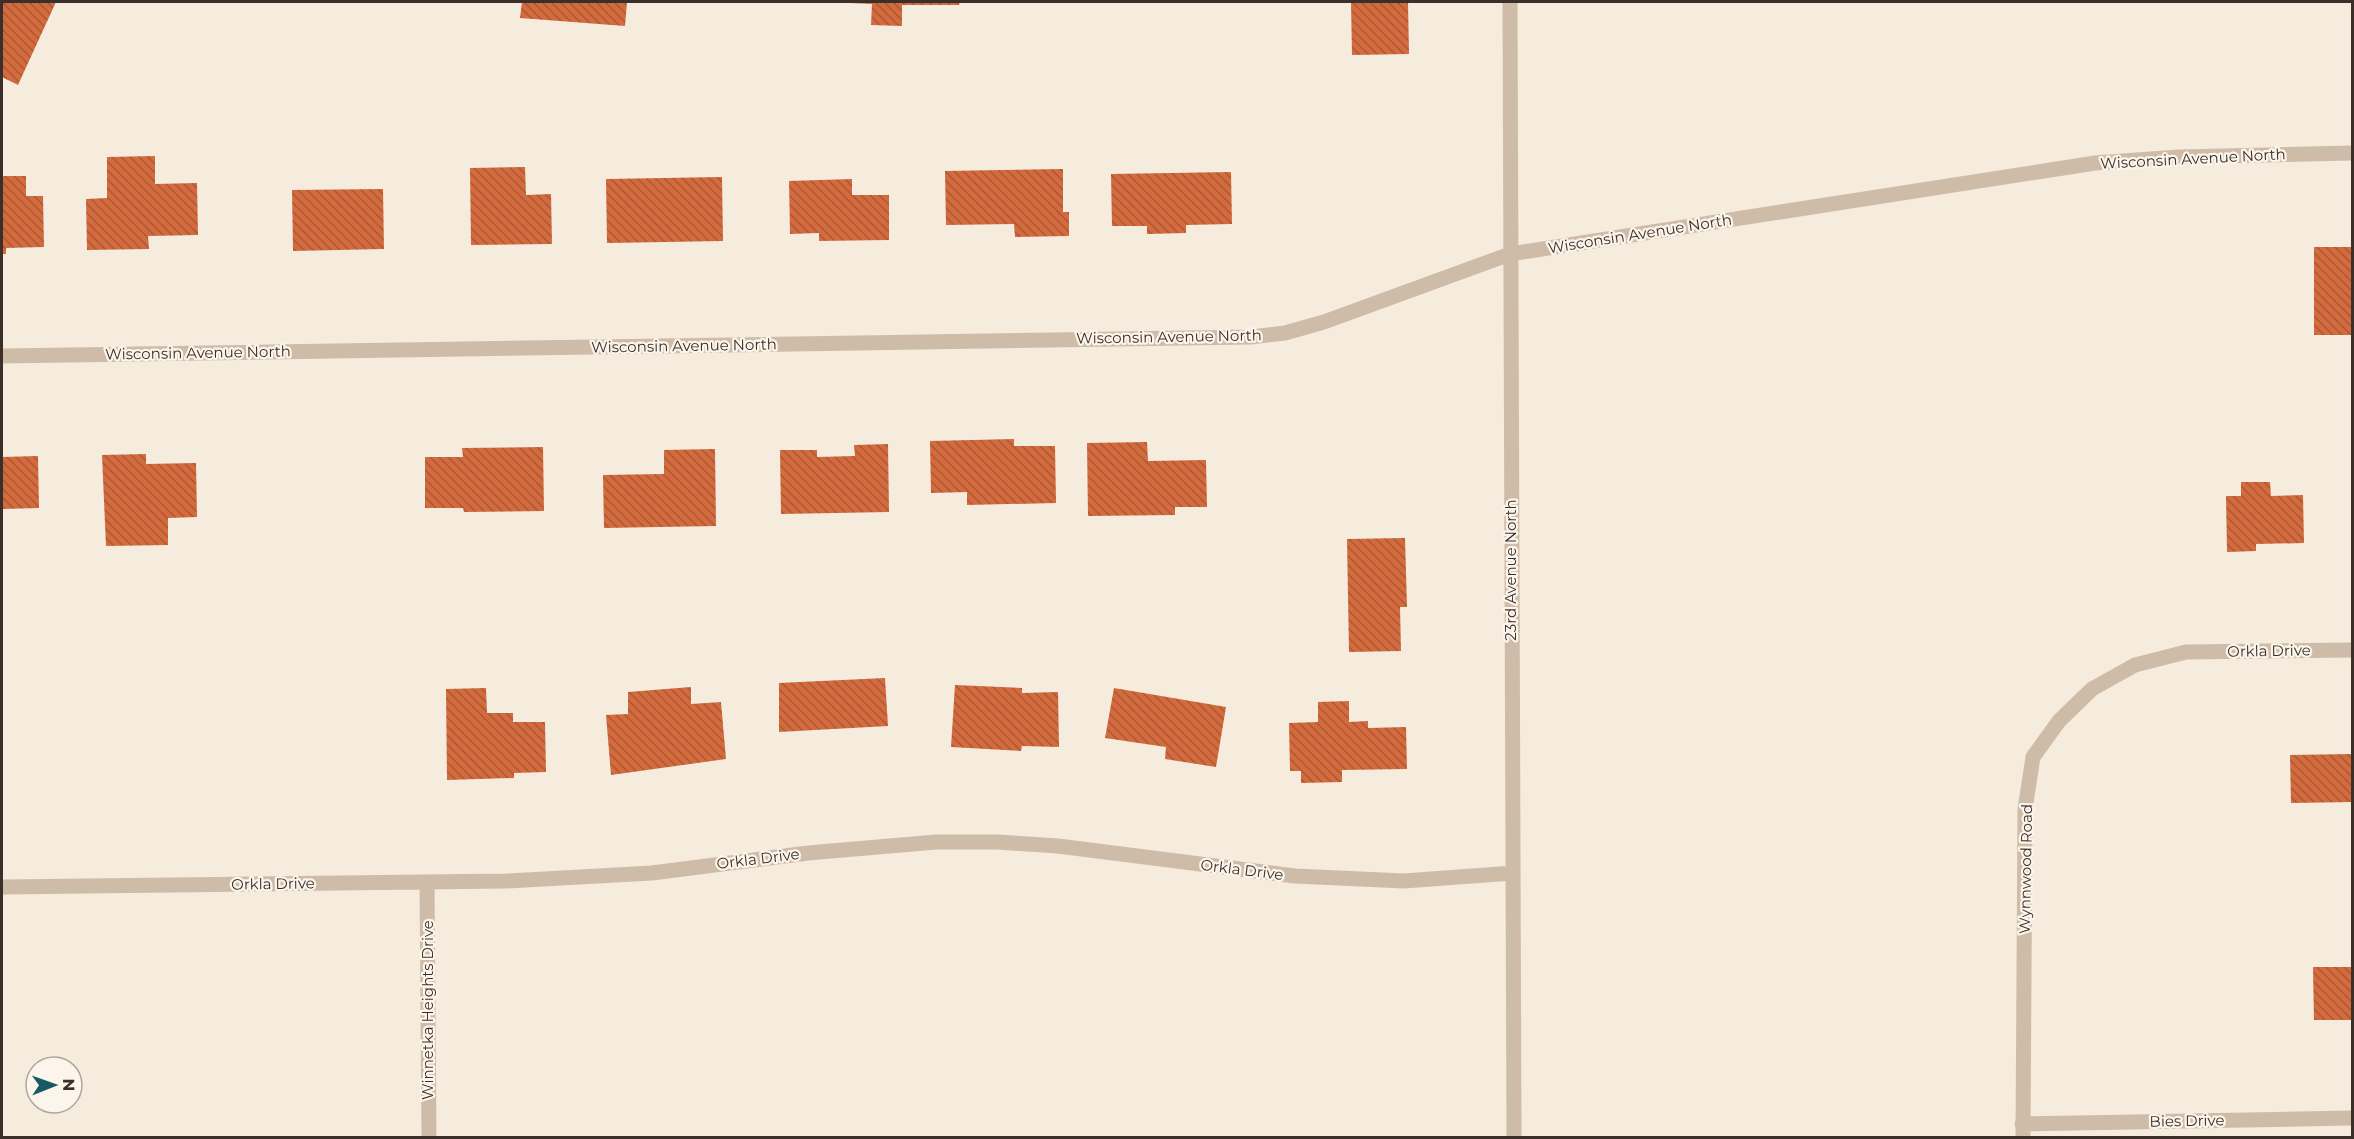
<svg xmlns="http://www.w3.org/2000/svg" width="2354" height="1139" font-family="Montserrat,sans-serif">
<defs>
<pattern id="building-back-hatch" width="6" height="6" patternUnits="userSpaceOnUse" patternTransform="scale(1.5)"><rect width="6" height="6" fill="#d36b3e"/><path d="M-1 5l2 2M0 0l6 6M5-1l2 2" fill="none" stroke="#ac5834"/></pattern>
</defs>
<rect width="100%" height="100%" fill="#f5ecde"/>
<!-- building -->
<path fill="url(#building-back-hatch)" d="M2 2H56L18 85 2 77Z
M522 2H627L625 26 520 18Z
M849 2H960L959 5H902V26L871 25 872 4 849 3Z
M1351 2H1408L1409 54 1352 55Z
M155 156V184L197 183 198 235 148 236 149 249 87 250 86 199 107 198V157Z
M525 167 526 195 551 194 552 244 471 245 470 168Z
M1063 169V212H1069V236L1015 237 1014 224 946 225 945 171Z
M1231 172 1232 224 1186 225V233L1147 234V226H1112L1111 174Z
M2 176H26V196H43L44 247 6 248V254H2Z
M722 177 723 241 607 243 606 179Z
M852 179V195H889V240L819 241V233L790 234 789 181Z
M383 189 384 249 293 251 292 190Z
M2314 247H2352V335H2314Z
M1014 439V446H1055L1056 503 967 505V492L931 493 930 441Z
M1147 442 1148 461 1206 460 1207 507H1175V515L1088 516 1087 443Z
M888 444 889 512 781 514 780 450H817V457L855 456 854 445Z
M543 447 544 511 464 512 463 508H425V457H463L462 448Z
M715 449 716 526 604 528 603 475 664 474V450Z
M146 454V464L196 463 197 517 168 518V545L106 546 102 455Z
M38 456 39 508 2 509V457Z
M2241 482H2270L2271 496 2303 495 2304 543 2256 544V551L2227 552 2226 496H2241Z
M1405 538 1407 607H1400L1401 651 1349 652 1347 539Z
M885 678 888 726 779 732V683Z
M955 685 1022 688V693L1058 692 1059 747 1022 746 1021 751 951 747Z
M691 687V704L721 702 726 759 611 775 606 715 628 714V692Z
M486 688 487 713H513V722H545L546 772 514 773V778L447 780 446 689Z
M1114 688 1226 707 1216 767 1165 759 1166 747 1105 738Z
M1349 701V722L1368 721V728L1406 727 1407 769 1342 770V782L1301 783V771H1290L1289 723 1318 722V702Z
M2352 754V802L2291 803 2290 755Z
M2313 967H2352V1020H2314Z"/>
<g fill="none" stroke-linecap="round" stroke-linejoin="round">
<!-- minor -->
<path stroke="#cfbca8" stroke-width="15" d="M1510 2 1514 1138
M2 356 1251 337 1285 333 1324 322 1510 254 2095 163 2179 157 2352 153
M427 882 429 1138
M2 887 506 881 652 873 808 853 936 842H997L1058 846 1295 876 1404 881 1513 873
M2022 1124 2352 1118
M2023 1138 2025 809 2033 757 2059 721 2092 689 2135 665 2186 652 2352 650"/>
</g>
<g text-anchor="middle" stroke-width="4.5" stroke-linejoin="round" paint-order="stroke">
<!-- street labels -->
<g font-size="15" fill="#3b3029" stroke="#fcf5eb">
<text transform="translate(2193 159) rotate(-3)" y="5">Wisconsin Avenue North</text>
<text transform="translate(1640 234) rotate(-9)" y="5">Wisconsin Avenue North</text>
<text transform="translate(1169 337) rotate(-1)" y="5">Wisconsin Avenue North</text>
<text transform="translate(684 346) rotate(-1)" y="5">Wisconsin Avenue North</text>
<text transform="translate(198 353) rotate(-1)" y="5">Wisconsin Avenue North</text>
<text transform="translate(1511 570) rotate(-90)" y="5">23rd Avenue North</text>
<text transform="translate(2269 651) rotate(-1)" y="5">Orkla Drive</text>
<text transform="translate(758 859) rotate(-7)" y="5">Orkla Drive</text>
<text transform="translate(2026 869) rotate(-89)" y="5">Wynnwood Road</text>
<text transform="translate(1242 870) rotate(7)" y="5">Orkla Drive</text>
<text transform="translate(273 884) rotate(-1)" y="5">Orkla Drive</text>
<text transform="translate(428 1010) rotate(-90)" y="5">Winnetka Heights Drive</text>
<text transform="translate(2187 1121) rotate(-1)" y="5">Bies Drive</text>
</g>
</g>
<!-- border -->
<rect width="2354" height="1139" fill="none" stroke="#3b3029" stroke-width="6"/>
<!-- north arrow -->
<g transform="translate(54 1085) rotate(89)"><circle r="28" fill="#fcf5eb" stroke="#afa69d" stroke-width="1.5"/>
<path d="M0-4.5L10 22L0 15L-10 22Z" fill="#195962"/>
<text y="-9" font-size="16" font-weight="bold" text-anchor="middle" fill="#3b3029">N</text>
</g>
</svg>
